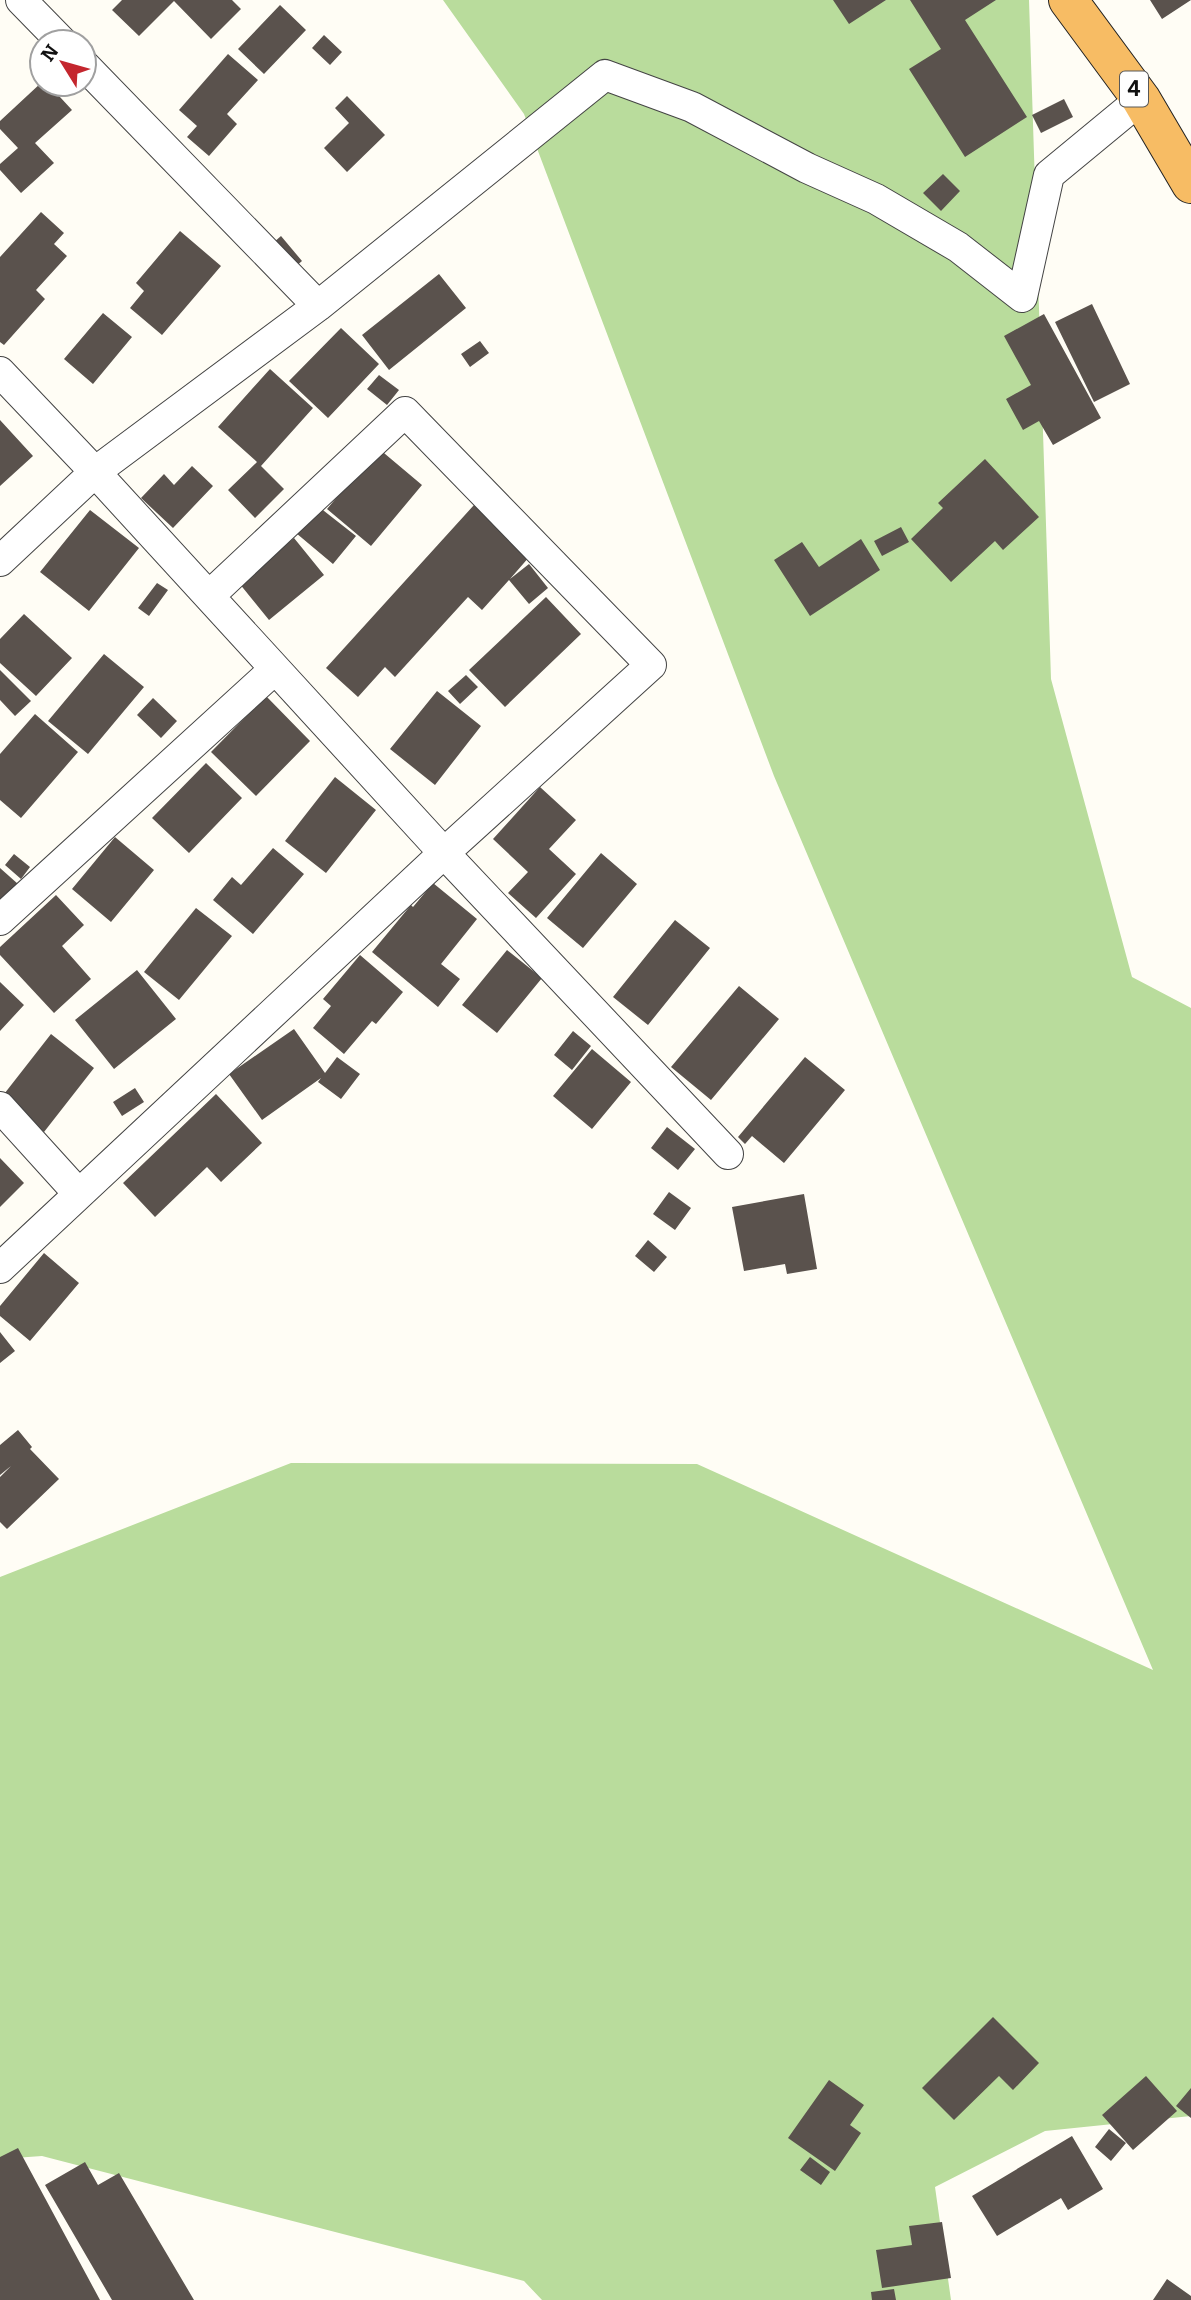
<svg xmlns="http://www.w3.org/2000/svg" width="1191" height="2300" font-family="Bitter,serif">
<rect width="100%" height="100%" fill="#fffdf5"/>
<!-- forest -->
<path fill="#b9dc9c" d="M443 0H1029L1051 679 1132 977 1191 1008V2116L1045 2131 935 2187 951 2300H542L524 2281 42 2156 0 2159V1577L291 1463 697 1464 1153 1670 774 776 524 114Z"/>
<!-- building -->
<path fill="#5a524d" d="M122 0H232L241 9 211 39 174 1 139 36 112 10Z
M833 0H886L849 24Z
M910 0H996L965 20 1027 117 965 157 909 69 941 49Z
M1150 0H1191L1162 19Z
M280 5 306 30 264 74 238 49Z
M324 35 342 52 330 65 312 48Z
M228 54 258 80 227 114 237 124 209 156 187 137 197 126 179 110Z
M42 82V84H48L72 110 35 143 54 163 21 193 0 170V164L18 148 0 129V121Z
M347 96 385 135 347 172 324 148 349 123 335 108Z
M1064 99 1073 117 1041 133 1032 115Z
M943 174 960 191 941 211 923 193Z
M41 212 64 233 54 244 67 256 36 290 45 299 4 345 0 342V257Z
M180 231 221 266 162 335 130 308 144 291 136 283Z
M281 236 302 261 287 274 265 250Z
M439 274 466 308 389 370 362 335Z
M1092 304 1130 384 1094 402 1055 322Z
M103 313 132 337 93 384 64 359Z
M1044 314 1101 418 1053 445 1039 421 1023 430 1006 399 1031 385 1004 336Z
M341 328 379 364 328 418 289 381Z
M480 341 489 353 470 367 461 354Z
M270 369 313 408 261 466 284 489 255 518 228 490 257 462 218 427Z
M379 375 399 390 387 405 367 389Z
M0 420 33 456 0 486Z
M378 448 422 485 371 546 327 509Z
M985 459 1039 517 1003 550 995 541 951 582 911 539 943 508 938 503Z
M192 466 213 486 173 528 141 498 164 474 174 485Z
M474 505 530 556 510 579 529 564 548 588 529 604 509 580 482 610 468 597 395 677 385 667 358 697 326 668Z
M319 507 356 536 333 564 296 533Z
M90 510 139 548 89 611 40 572Z
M901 527 909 542 882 556 874 541Z
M294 538 324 575 269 620 239 583Z
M861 539 880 570 810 616 774 560 802 542 819 567Z
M157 583 168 590 149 616 138 608Z
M546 597 581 634 505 707 469 670Z
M24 614 72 658 36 696 0 663V639Z
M104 654 144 687 88 754 48 721Z
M0 670 31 701 15 716 0 700Z
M466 675 478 687 460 704 448 691Z
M437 691 481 726 435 785 390 749Z
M266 696 310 741 256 796 211 752Z
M153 698 177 721 161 738 137 715Z
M35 714 78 752 21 818 0 800V754Z
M206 763 242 798 189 853 152 818Z
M335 777 376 810 326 873 285 841Z
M540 787 576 820 549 849 576 874 536 918 508 893 528 872 493 839Z
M115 837 154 870 111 922 72 889Z
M273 848 304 874 253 934 213 900 232 877 241 885Z
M601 853 637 884 583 948 547 918Z
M14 854 30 867 21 879 5 865Z
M0 868 18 884 0 904Z
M433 883 477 919 441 964 460 979 438 1007 372 952 411 905 413 907Z
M56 895 84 925 62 946 91 979 54 1013 0 955V947Z
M196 908 232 936 179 1000 144 972Z
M675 920 710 948 648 1025 613 997Z
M507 950 542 978 497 1033 462 1005Z
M360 955 403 992 376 1024 372 1021 344 1054 313 1028 331 1006 323 999Z
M137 970 176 1019 114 1069 75 1020Z
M0 982 24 1005 0 1031Z
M739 986 779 1019 711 1100 671 1067Z
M294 1029 325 1073 337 1057 360 1074 341 1099 318 1082 321 1078 262 1120 229 1074Z
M573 1031 591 1046 572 1070 554 1055Z
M51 1034 94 1068 44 1132 1 1098Z
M592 1049 631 1082 592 1129 553 1096Z
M805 1057 845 1090 784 1163 752 1136 745 1144 738 1137Z
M135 1088 144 1102 122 1116 113 1102Z
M216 1094 262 1143 221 1182 207 1167 155 1217 123 1183Z
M667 1127 695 1149 678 1170 651 1148Z
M0 1158 24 1183 0 1207Z
M669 1192 691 1208 675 1230 653 1214Z
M804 1194 817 1269 787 1274 785 1264 744 1271 732 1207Z
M648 1240 667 1257 654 1272 635 1256Z
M44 1253 79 1283 30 1341 0 1316V1306Z
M0 1332 15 1351 0 1363Z
M18 1430 32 1447 30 1449 59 1479 7 1529 0 1522V1477L11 1466 0 1475V1445Z
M993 2017 1039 2063 1013 2090 999 2076 954 2120 922 2088Z
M1146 2076 1177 2111 1133 2150 1102 2115Z
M829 2080 864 2105 850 2125 861 2133 835 2171 788 2138Z
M1191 2088V2118L1176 2106Z
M1109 2129 1126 2143 1111 2161 1095 2147Z
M1072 2136 1103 2189 1068 2210 1061 2198 997 2236 972 2196Z
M18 2148 100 2300H0V2157Z
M810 2157 830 2172 821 2185 800 2170Z
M85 2162 98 2185 119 2173 194 2300H112L45 2185Z
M942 2222 951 2278 882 2288 876 2250 912 2245 909 2226Z
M1167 2279 1191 2296V2300H1153Z
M894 2289 896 2300H872L871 2292Z"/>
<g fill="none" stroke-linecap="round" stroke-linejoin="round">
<defs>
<path id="minor" d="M21 0 62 42
M84 65 318 306
M0 372 95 472 444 853 0 1268
M0 561 95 472 318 306 605 75 692 107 807 168 876 199 958 247 1022 297 1049 175 1141 99
M209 596 405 412 651 665 444 853 728 1154
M0 920 275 669
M0 1107 78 1193"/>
<path id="trunk" d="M1068 0 1141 99 1191 184"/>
</defs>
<!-- minor casing -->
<use href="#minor" stroke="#444" stroke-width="32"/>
<!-- trunk casing -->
<use href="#trunk" stroke="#222" stroke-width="40"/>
<!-- minor -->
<use href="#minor" stroke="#fff" stroke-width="30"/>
<!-- trunk -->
<use href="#trunk" stroke="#f7bc64" stroke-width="38"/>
</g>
<g text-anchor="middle" stroke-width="7" stroke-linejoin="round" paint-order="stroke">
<!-- shield labels -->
<rect fill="#fff" stroke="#585858" stroke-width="2" x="1120" y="71.5" width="28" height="35" rx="5"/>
<g font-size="21" font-weight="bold" fill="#111">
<text x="1134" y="96">4</text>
</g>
</g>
<!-- north arrow -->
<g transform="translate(63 63) rotate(307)"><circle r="33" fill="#ffffff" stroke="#a0a0a0" stroke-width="2"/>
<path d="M0-5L12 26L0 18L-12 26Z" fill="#c4262e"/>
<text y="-10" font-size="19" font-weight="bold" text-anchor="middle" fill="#111111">N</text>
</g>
</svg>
